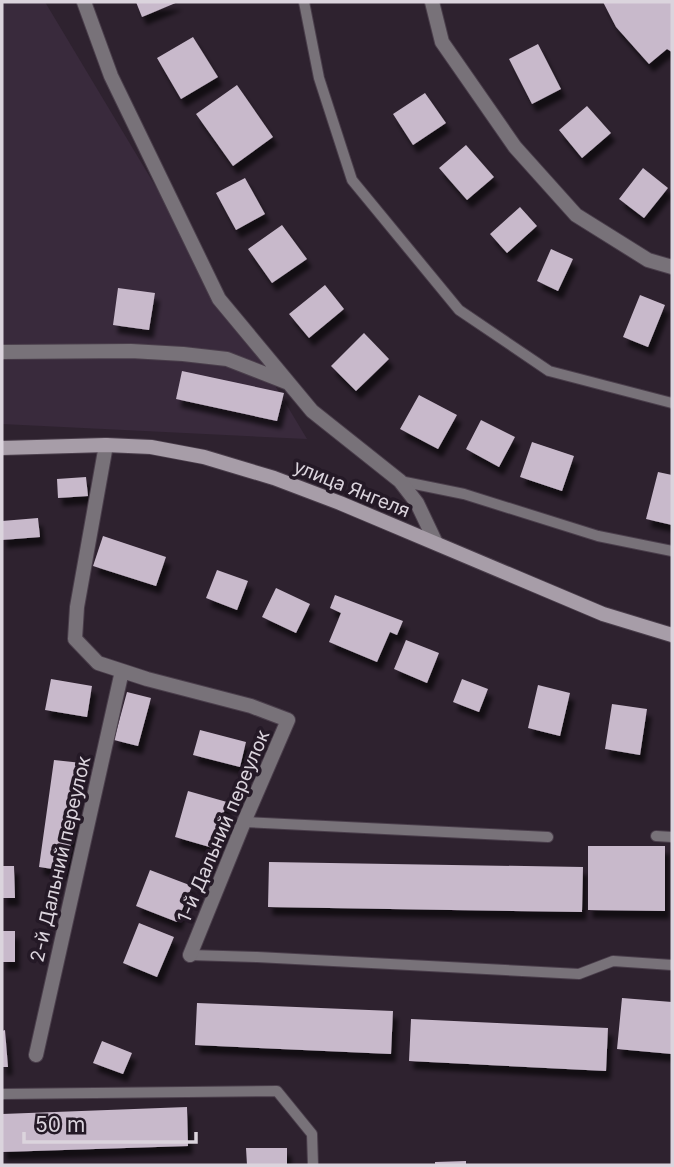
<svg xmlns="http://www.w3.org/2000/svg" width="674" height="1167" font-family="Inter,sans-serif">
<defs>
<filter id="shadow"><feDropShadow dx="4.5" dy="8" stdDeviation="2" flood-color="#0009"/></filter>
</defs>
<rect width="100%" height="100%" fill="#2e222f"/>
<!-- built -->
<path fill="#392a3c" d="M2 2H45L307 439 2 424Z"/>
<!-- building -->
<path fill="#c8b9cb" filter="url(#shadow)" d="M136 2H178L142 17Z
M603 2H672V52L667 49 649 64 616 27Z
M193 37 218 77 181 99 157 58Z
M538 44 561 89 532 104 509 59Z
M237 85 273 137 233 166 196 114Z
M425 93 446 123 413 145 393 114Z
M587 106 611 133 582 158 559 130Z
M466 145 494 177 467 200 439 168Z
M643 168 668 188 644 218 619 199Z
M245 178 265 214 236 230 216 193Z
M520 207 537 226 507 253 490 234Z
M282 225 307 259 272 283 248 249Z
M551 249 573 259 558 291 537 281Z
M325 285 344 309 309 338 289 314Z
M118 288 155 293 149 330 113 325Z
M640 295 665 305 648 347 623 337Z
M364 333 389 359 356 391 331 366Z
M182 371 284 393 277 421 176 399Z
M419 395 457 415 438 449 400 429Z
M481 420 515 437 499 467 466 449Z
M532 442 574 456 562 491 520 477Z
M658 472 672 475V525L646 519Z
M86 477 88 496 58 498 57 479Z
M38 518 40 537 2 540V521Z
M103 536 166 557 156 586 93 566Z
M217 570 248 581 237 610 206 598Z
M276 588 310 604 296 633 262 617Z
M335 595 403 621 397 635 390 632 377 662 329 642 341 613 330 608Z
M406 640 439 653 427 683 394 669Z
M51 679 92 686 87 717 45 710Z
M462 679 488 689 479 712 453 702Z
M538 685 570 693 560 736 528 728Z
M127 692 151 698 138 746 114 740Z
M612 704 647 709 640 755 605 749Z
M200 730 246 742 240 767 193 755Z
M54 760 82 763 67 871 39 867Z
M188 791 227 802 213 848 175 837Z
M588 846H665V911L588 910Z
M269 862 583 867 582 912 268 907Z
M2 866H14L15 898H2Z
M150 870 192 886 177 922 136 906Z
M139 923 174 937 157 977 123 963Z
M2 931H15V962H2Z
M622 998 672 1002V1054L617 1049Z
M197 1003 393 1011 391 1054 195 1045Z
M411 1019 608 1028 606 1071 409 1061Z
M5 1030 8 1067H2V1031Z
M102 1041 132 1053 123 1074 93 1063Z
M187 1107 188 1146 2 1152V1114Z
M246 1148H287V1165H247Z
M466 1161V1165H435V1162Z"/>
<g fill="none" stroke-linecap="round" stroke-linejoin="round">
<defs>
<path id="service" d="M304 2 319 78 352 180 459 310 549 371 672 403
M400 481 464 494 598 536 672 551
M244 822 548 837
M656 836 672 837
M190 955 257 957 579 974 613 961 672 965
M2 1094 277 1091 312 1134 313 1165"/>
<path id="minor" d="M84 2 111 76 219 299 312 411 400 481 417 503 436 543
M432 2 442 42 515 147 576 215 648 260 672 267
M2 352 131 351 183 354 227 359 286 382
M106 445 77 607 75 639 98 663 147 679 251 706 288 720 244 822 190 955
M36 1055 122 671"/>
<path id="secondary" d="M2 448 106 445 151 447 204 457 274 478 340 503 603 614 672 635"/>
</defs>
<!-- service casing -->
<use href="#service" stroke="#4a3e4b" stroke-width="12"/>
<!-- minor casing -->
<use href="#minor" stroke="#4a3e4b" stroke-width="16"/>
<!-- secondary casing -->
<use href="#secondary" stroke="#4a3e4b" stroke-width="16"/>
<!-- service -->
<use href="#service" stroke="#787279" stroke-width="10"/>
<!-- minor -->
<use href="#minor" stroke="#787279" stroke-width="14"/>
<!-- secondary -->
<use href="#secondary" stroke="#a79da8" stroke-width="14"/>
</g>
<g text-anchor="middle" stroke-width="7" stroke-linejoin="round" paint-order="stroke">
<!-- street labels -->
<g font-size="19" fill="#dbd4dd" stroke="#241926">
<text transform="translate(352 488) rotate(22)" y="7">улица Янгеля</text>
<text transform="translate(223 826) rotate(-67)" y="7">1-й Дальний переулок</text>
<text transform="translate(60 859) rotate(-77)" y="7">2-й Дальний переулок</text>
</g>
</g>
<!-- border -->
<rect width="674" height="1167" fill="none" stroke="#dbd4dd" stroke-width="7"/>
<!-- scale -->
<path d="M24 1132v10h172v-10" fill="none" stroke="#dbd4dd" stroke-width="3.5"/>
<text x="35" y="1132" font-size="21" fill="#dbd4dd" stroke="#241926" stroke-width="5" paint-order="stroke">50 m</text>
</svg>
